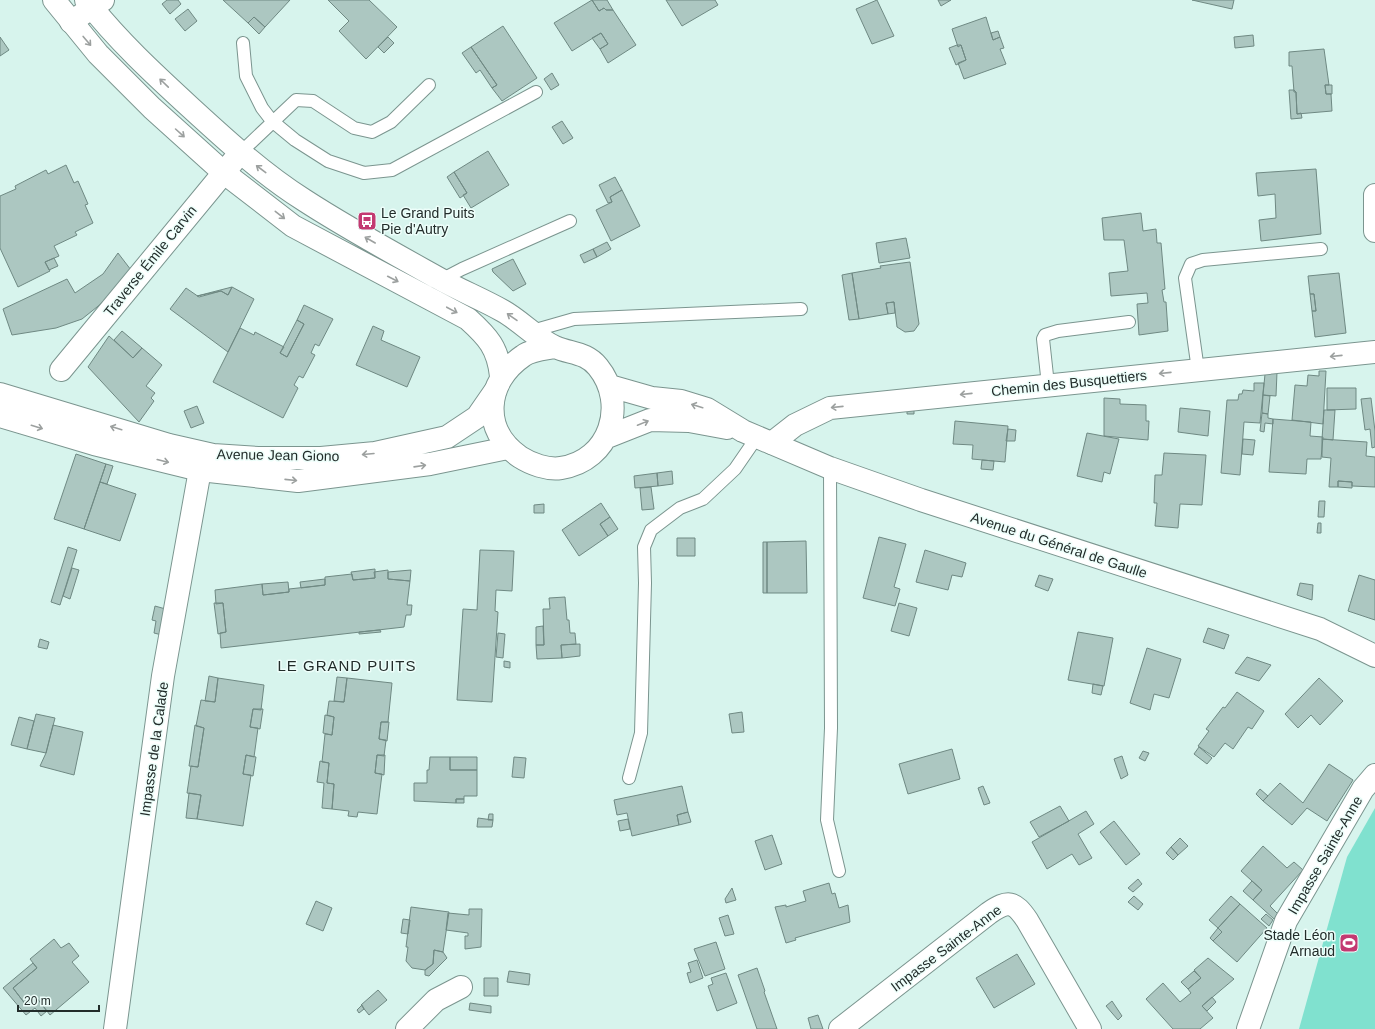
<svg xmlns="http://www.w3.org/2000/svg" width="1375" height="1029" font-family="Helvetica,sans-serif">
<rect width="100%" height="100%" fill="#d7f4ed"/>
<!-- garden -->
<path fill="#80e1cf" d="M1375 808V1029H1299L1347 857Z"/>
<!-- building -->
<path fill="#acc7c1" stroke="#6f8983" d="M167 0H178L181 4 170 14 162 4Z
M223 0H290L265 27 254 17 248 23Z
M328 0H369L397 27 366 59 339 31 349 21Z
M592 0 599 11 604 8 606 10H613L636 45 608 63 600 49 608 44 601 33 572 51 554 23Z
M592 0H607L613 10H606L604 8 599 11Z
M666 0H715L718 5 682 26Z
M877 0 894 36 872 44 856 9Z
M938 0H951L941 6Z
M1192 0H1234L1232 9Z
M188 9 197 21 185 31 175 19Z
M254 17 265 27 259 34 248 23Z
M986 17 993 40 1000 37 1004 48 1000 49 1006 64 964 79 958 63 966 60 961 45 958 47 952 29Z
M503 26 537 78 502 101 492 88 497 85 471 47Z
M998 31 1000 37 993 40 991 33Z
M601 33 608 44 600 49 592 38Z
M1253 35 1254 46 1235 48 1234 37Z
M0 37 9 50 0 56Z
M388 37 394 43 384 53 378 47Z
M957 45H961L966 60 956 65 949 48Z
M471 47 497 85 492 88 480 70 476 73 462 53Z
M1324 49 1329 85H1325L1326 94H1331L1332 111 1297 114 1296 92H1294L1292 66H1289V52Z
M552 73 559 85 551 90 544 79Z
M1325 85H1332V94H1326Z
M1289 90H1294L1296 92 1297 114 1301 113 1302 118 1291 119Z
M562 121 573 138 563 144 552 127Z
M488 151 509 185 471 208 463 195 467 193 454 172Z
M66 165 74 183 78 181 88 204 85 205 93 223 75 232 77 235 54 246 59 256 45 262 50 271 18 287 0 248V196L16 189 15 186 46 170 48 174Z
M1316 169 1321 234 1261 241 1259 220 1276 218 1275 194 1258 196 1256 173Z
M454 172 467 193 460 198 447 177Z
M615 177 622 190 610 197 612 202 608 203 599 185Z
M622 190 640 226 611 241 596 210 612 202 610 197Z
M1141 213 1143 231 1156 229 1157 243H1161L1165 289 1162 290 1164 302H1166L1168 331 1139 335 1137 304 1148 303 1147 293 1111 296 1109 273 1128 271 1124 240H1104L1102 218Z
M906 238 910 258 879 263 876 243Z
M607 242 611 249 597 257 593 249Z
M593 249 597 257 584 263 580 255Z
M118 253 131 270 116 290 97 307 82 319 56 328 12 335 3 309 67 279 75 293 103 274Z
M54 258 58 266 49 270 45 262Z
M513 259 526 284 513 291 493 272 492 269Z
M910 262 919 324 914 331 905 332 897 327 894 302 886 303 888 314 859 319 852 273 881 268 880 266Z
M852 273 859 319 849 320 842 275Z
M1339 273 1346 333 1315 337 1312 311H1316L1314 294H1310L1308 276Z
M232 287 254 299 228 352 170 309 186 288 199 297 221 291 228 295Z
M232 287 228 295 221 291 197 296Z
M1310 294H1314L1316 311H1312Z
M894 302 895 313 888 314 886 303Z
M304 305 333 319 319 346 315 344 311 353 315 355 303 378 299 376 294 385 298 388 283 418 213 382 240 328 254 335 255 332 284 347 280 353 287 357 304 324 297 320Z
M297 320 304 324 287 357 280 353Z
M373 326 384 331 381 340 420 357 407 387 356 365Z
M122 331 142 348 133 358 114 340Z
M109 336 133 358 142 348 162 365 146 386 155 393 151 398 154 401 139 422 88 367Z
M1319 371H1326L1323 424 1292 420 1295 385 1307 386 1308 375 1319 376Z
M1277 372 1276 396 1263 395 1265 374Z
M1254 383H1264L1260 423 1244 422 1240 475 1221 473 1227 400H1238L1239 394H1242L1243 390 1254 391Z
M1327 388H1356V409L1327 410Z
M1263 395 1270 396 1268 414 1262 413Z
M1104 398 1120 399V404L1146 405V421H1149L1148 440 1104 436Z
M1371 398 1375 431V447L1372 448 1370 429 1365 430 1361 399Z
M197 406 204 423 191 428 184 411Z
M914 406V414H907V407Z
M1180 408 1210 411 1208 436 1178 432Z
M1324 410H1335L1333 440 1322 439Z
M1262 413 1268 414V418L1273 419V424L1265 423 1264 432 1260 431Z
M1273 419 1311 422 1310 436 1323 437 1321 459H1307L1306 474 1269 472Z
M955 421 1008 426 1005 462 972 459 973 445 953 444Z
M1008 429 1016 430 1015 441H1006Z
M1087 433 1119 439 1110 474 1104 472 1102 482 1077 476Z
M1243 439 1255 440 1253 455 1242 454Z
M1322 439 1367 442 1366 456 1375 457V487L1352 486V482L1338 481V487H1329L1331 458 1322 457Z
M1164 453 1206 455 1202 505 1180 504 1178 528 1155 526 1157 503H1154L1155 475H1162Z
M76 454 106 464 84 529 54 519Z
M982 460 994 461 993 470 981 469Z
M106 464 113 466 107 484 100 482Z
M672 471 673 484 658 486 657 473Z
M657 473 658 486 635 488 634 476Z
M1338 481 1352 482V488L1338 487Z
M100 482 136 494 120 541 84 529Z
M651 487 654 509 642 510 640 488Z
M1319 501H1325L1324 517H1318Z
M601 503 610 517 600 524 608 536 579 556 562 530Z
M544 504V513H534V505Z
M610 517 618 529 608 536 600 524Z
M1318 523H1321V533H1317Z
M879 537 906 544 894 587 900 589 895 606 863 598Z
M677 538H695V556H677Z
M806 541 807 593H767V542Z
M763 542H767V593H763Z
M68 547 77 550 60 605 51 602Z
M480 550 514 551 512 591 496 590 495 611 498 612 492 702 457 700 463 609 477 610Z
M925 550 966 563 962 577 952 575 948 590 916 582Z
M72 568 79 570 70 599 63 596Z
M375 569V578L353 580 351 572Z
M388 570V579L410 581 407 605H412L411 615H406L404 627 221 648 220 633 226 632 223 603 216 604 215 590 262 584 263 595 289 592V589L325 585V577L352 574 353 580 375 578 374 572Z
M411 570 410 581 388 579V572Z
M1039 575 1053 579 1048 591 1035 586Z
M1359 575 1375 580V620L1348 611Z
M325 579V585L301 588 300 582Z
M288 582 289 592 263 595 262 584Z
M1300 583 1313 585 1312 600 1297 595Z
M565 597 567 620H569L570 633H575L576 644 561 645 562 658 537 659 536 645H544L543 609H550L549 598Z
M214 603H223L226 632 218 634Z
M899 603 917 608 909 636 891 631Z
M155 606 169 610 162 635 154 633 156 621 152 620Z
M543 626 544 645H536V627Z
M1208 628 1229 635 1224 649 1203 642Z
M380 630 381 632 359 634V632Z
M1078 632 1113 638 1104 686 1068 680Z
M498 633 505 634 503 658 496 657Z
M40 639 49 642 47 649 38 647Z
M580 644V656L562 658 561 645Z
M1147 648 1181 659 1169 698 1154 694 1150 710 1130 703Z
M1247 657 1271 665 1259 681 1235 673Z
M504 661 510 662V668L504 667Z
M209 676 218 678 215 702 205 701Z
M337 677 347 678 344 702 334 701Z
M218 678 264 685 261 710 253 709 250 727 258 728 254 757 246 755 243 774 251 775 243 826 197 819 201 795 187 793 191 766 198 767 204 728 196 726 201 700 215 702Z
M347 678 392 683 388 722H381L379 739 386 740 384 756 377 755 375 773 382 774 377 814 358 812 357 817 348 816 349 811 332 809 334 784 327 783 329 763 322 762 325 734 332 735 334 717 327 715 329 701 344 702Z
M1319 678 1343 701 1320 725 1311 715 1298 728 1285 714Z
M1093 684 1103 686 1101 695 1092 693Z
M1237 692 1264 711 1252 729 1248 727 1233 749 1225 743 1214 757 1198 746 1209 731 1206 729 1223 707 1225 708Z
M253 709H263L260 729 250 727Z
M742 712 744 732 732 733 729 714Z
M36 714 55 718 46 753 27 749Z
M325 715 334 717 332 735 323 733Z
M19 717 34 721 27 749 11 745Z
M381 722H389L387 741 379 739Z
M53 725 83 732 74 775 40 766 46 753Z
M195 725 204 728 198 767 189 766Z
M1199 747 1212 758 1207 764 1194 754Z
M952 749 960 779 908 794 899 764Z
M1143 751 1149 753 1145 761 1139 758Z
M246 755 256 757 253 776 243 774Z
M377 755H385L384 775 375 773Z
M1122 756 1128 775 1121 779 1114 759Z
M430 757H450V770H477V796H464V799H456V803L414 801V783H427V770H429Z
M450 757H477V770H450Z
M514 757 526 758 524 778 512 777Z
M320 761 329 763 327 783 334 784 332 809 322 808 324 783 317 782Z
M1329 764 1353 780 1327 821 1307 808 1292 825 1263 801 1280 783 1303 803Z
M682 786 688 812 677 815 679 825 632 836 627 813 617 815 614 800Z
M983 786 990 803 984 805 978 788Z
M1260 789 1268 796 1263 801 1256 794Z
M189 793 201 795 197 819 186 818Z
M456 799H464V803H456Z
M1060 806 1069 821 1039 837 1030 822Z
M1086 811 1094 824 1078 834 1092 858 1079 865 1072 854 1047 869 1032 842Z
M688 812 691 822 679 825 677 815Z
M489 814H493V820H488Z
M478 818 493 820 492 827H477Z
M628 819 630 829 620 831 618 821Z
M1114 821 1140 854 1126 865 1100 832Z
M772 835 782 864 765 870 755 841Z
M1180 838 1188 846 1178 855 1171 847Z
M1263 846 1287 868 1294 862 1303 870 1270 906 1278 914 1274 919 1253 900 1262 890 1241 871Z
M1171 847 1178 855 1173 860 1166 853Z
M1138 879 1142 884 1133 892 1128 888Z
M1252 881 1262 890 1253 900 1243 891Z
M829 883 832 894 835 893 839 908 848 905 850 922 795 938 796 940 786 943 775 907 786 905V907L806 901 803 891Z
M732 888 736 900 726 903 725 899Z
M1134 896 1143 904 1138 910 1128 902Z
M1231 896 1240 904 1218 928 1209 920Z
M316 901 332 908 323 931 306 924Z
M1240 904 1267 928 1237 962 1213 941 1222 932 1218 928Z
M411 907 449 912 443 952 434 950 433 964 425 970 412 968 406 961 408 947H406Z
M469 909H482L481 947 465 949V936H468V933L446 930 448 913 469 915Z
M1266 914 1273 920 1269 926 1261 919Z
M728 915 734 934 725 936 719 918Z
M403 919 410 920 408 934 401 933Z
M1218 928 1222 932 1213 941 1210 938Z
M54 939 61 948 69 943 79 956 72 962 89 982 50 1015 36 997 26 1005 13 988 37 968 30 959Z
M716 942 725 969 705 976 694 949Z
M434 950 443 952 447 958 429 976 425 975V970L433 964Z
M1017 954 1035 984 994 1008 976 978Z
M1208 958 1234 979 1202 1006 1213 1018 1200 1029H1173L1146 999 1163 983 1180 1002 1191 993 1188 989 1201 978 1194 970Z
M697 960 703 978 690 983 687 973 691 972 688 963Z
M33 963 37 968 13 988 26 1005 36 997 47 1011 41 1016 35 1008 26 1015 3 988Z
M757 968 765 991 764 992 777 1029H757L738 975Z
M509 971 530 974 529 985 507 982Z
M1194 971 1201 978 1188 989 1181 982Z
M726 973 737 1003 717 1011 708 986 713 984 711 978Z
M484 978H498V996H484Z
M378 990 387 1000 369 1015 361 1005Z
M1212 997 1216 1002 1207 1011 1202 1006Z
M1112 1001 1122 1016 1118 1020 1106 1006Z
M470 1003 491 1006V1013L469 1010Z
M362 1005 364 1009 359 1013 357 1010Z
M818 1015 823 1029H811L808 1018Z"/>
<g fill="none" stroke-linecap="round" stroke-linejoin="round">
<defs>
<path id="service" d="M243 43 246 76 262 108 272 121 295 140 328 161 364 173 392 170 536 92
M240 153 296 100 313 101 354 128 372 132 391 122 429 85
M439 281 462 269 570 221
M532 331 574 319 801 309
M1198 370 1185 278 1191 264 1203 260 1321 249
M1048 385 1043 339 1045 335 1058 331 1129 322
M830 468 831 728 827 820 839 871
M629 778 641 733 645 583 644 547 651 530 680 508 703 499 735 469 757 437"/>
<path id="minor" d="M71 22 103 0
M1375 195V231
M61 370 240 153
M772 443 795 425 830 408 1375 352
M115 1029 163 676 200 470
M407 1029 436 1000 461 987
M840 1029 989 913C1008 900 1014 901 1027 920L1090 1029
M1248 1029 1286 921 1363 789 1375 775"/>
<path id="tertiary" d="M0 394 169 445 213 455 258 458H321L375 453 447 437 477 417 495 391
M0 416 94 444 200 470 298 481 430 464 508 448"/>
<path id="secondary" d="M54 0 98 54 152 108 223 172 293 226 468 319C488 337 498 348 501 376
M86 0C117 40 154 74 191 108 227 141 263 174 304 200 347 228 393 253 438 278 459 290 482 299 503 311 521 321 537 339 555 347 571 354 586 352 598 367 628 404 610 461 561 468 547 470 531 464 520 457 481 430 485 382 523 356 531 350 545 349 555 347
M610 386 652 398 681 401 707 409 743 431 830 468 921 500 1320 629 1375 656
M607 437 650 420 689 421 727 428"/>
</defs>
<!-- service casing -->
<use href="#service" stroke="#7b958f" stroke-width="14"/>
<!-- minor casing -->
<use href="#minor" stroke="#7b958f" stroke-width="24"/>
<!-- tertiary casing -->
<use href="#tertiary" stroke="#7b958f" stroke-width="24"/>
<!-- secondary casing -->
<use href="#secondary" stroke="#7b958f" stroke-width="24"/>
<!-- service -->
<use href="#service" stroke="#fff" stroke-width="12"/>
<!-- minor -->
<use href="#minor" stroke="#fff" stroke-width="22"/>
<!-- tertiary -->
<use href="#tertiary" stroke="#fff" stroke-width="22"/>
<!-- secondary -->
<use href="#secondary" stroke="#fff" stroke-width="22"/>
</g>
<!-- one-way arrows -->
<defs><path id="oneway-shaft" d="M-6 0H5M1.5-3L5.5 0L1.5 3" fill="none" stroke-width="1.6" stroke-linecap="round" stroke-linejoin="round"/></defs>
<g stroke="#9ca09f">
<use href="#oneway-shaft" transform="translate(87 41) rotate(50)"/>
<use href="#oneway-shaft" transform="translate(164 83) rotate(-136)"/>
<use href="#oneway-shaft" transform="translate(180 133) rotate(42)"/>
<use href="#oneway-shaft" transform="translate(261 169) rotate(-143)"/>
<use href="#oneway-shaft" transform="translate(280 215) rotate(38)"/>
<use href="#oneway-shaft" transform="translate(370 240) rotate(-150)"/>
<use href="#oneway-shaft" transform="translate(393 279) rotate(27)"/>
<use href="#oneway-shaft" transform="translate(452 310) rotate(28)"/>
<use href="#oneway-shaft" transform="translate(512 317) rotate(-145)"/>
<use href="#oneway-shaft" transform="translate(1336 356) rotate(174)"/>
<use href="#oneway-shaft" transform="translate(1165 373) rotate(174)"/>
<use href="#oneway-shaft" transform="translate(966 394) rotate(174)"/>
<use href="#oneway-shaft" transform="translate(697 406) rotate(-163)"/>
<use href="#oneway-shaft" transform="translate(837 407) rotate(174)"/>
<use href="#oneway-shaft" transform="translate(643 423) rotate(-22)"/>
<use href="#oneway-shaft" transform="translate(37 427) rotate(17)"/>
<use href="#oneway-shaft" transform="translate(116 428) rotate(-163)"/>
<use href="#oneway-shaft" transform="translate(368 454) rotate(175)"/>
<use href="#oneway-shaft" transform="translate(163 461) rotate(14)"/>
<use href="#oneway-shaft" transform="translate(420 466) rotate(-8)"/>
<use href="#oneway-shaft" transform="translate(291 480) rotate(6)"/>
</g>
<!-- icons -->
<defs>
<symbol id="bus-square" viewBox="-11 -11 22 22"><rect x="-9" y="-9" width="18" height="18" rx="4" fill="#c33971" stroke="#edfefa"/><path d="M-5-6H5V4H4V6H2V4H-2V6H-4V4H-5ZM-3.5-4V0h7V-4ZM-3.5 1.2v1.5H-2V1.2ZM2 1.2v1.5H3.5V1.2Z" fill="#fff"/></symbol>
<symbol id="stadium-square" viewBox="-11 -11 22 22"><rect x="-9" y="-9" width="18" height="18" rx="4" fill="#c33971" stroke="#edfefa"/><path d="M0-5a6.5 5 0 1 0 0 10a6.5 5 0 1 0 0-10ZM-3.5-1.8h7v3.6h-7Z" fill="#fff"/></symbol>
</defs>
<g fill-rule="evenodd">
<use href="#bus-square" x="356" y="210" width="22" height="22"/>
<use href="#stadium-square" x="1338" y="932" width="22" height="22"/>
</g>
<g text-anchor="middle" stroke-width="3" stroke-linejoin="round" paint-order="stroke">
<!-- poi labels -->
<g font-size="14" fill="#222c2a" stroke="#edfefa" text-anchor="start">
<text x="381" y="218">Le Grand Puits<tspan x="381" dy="16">Pie d'Autry</tspan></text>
<text x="1335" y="940" text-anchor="end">Stade Léon<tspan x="1335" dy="16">Arnaud</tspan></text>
</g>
<!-- street labels -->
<g font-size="14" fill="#222c2a" stroke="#edfefa">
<text transform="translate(150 261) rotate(-51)" y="5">Traverse Émile Carvin</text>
<text transform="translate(1069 383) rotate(-6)" y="5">Chemin des Busquettiers</text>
<text transform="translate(278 455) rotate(1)" y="5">Avenue Jean Giono</text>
<text transform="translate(1059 545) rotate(18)" y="5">Avenue du Général de Gaulle</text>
<text transform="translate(154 749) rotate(-82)" y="5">Impasse de la Calade</text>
<text transform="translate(1325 855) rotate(-60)" y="5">Impasse Sainte-Anne</text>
<text transform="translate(946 948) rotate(-37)" y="5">Impasse Sainte-Anne</text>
</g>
<!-- neighbourhood labels -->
<g font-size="15" letter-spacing="1" fill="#222c2a" stroke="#edfefa">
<text x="347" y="671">LE GRAND PUITS</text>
</g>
</g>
<!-- scale -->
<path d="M18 1005v6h81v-6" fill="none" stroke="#222c2a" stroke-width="2"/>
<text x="24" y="1005" font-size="12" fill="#222c2a" stroke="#edfefa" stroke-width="3" paint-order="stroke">20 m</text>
</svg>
